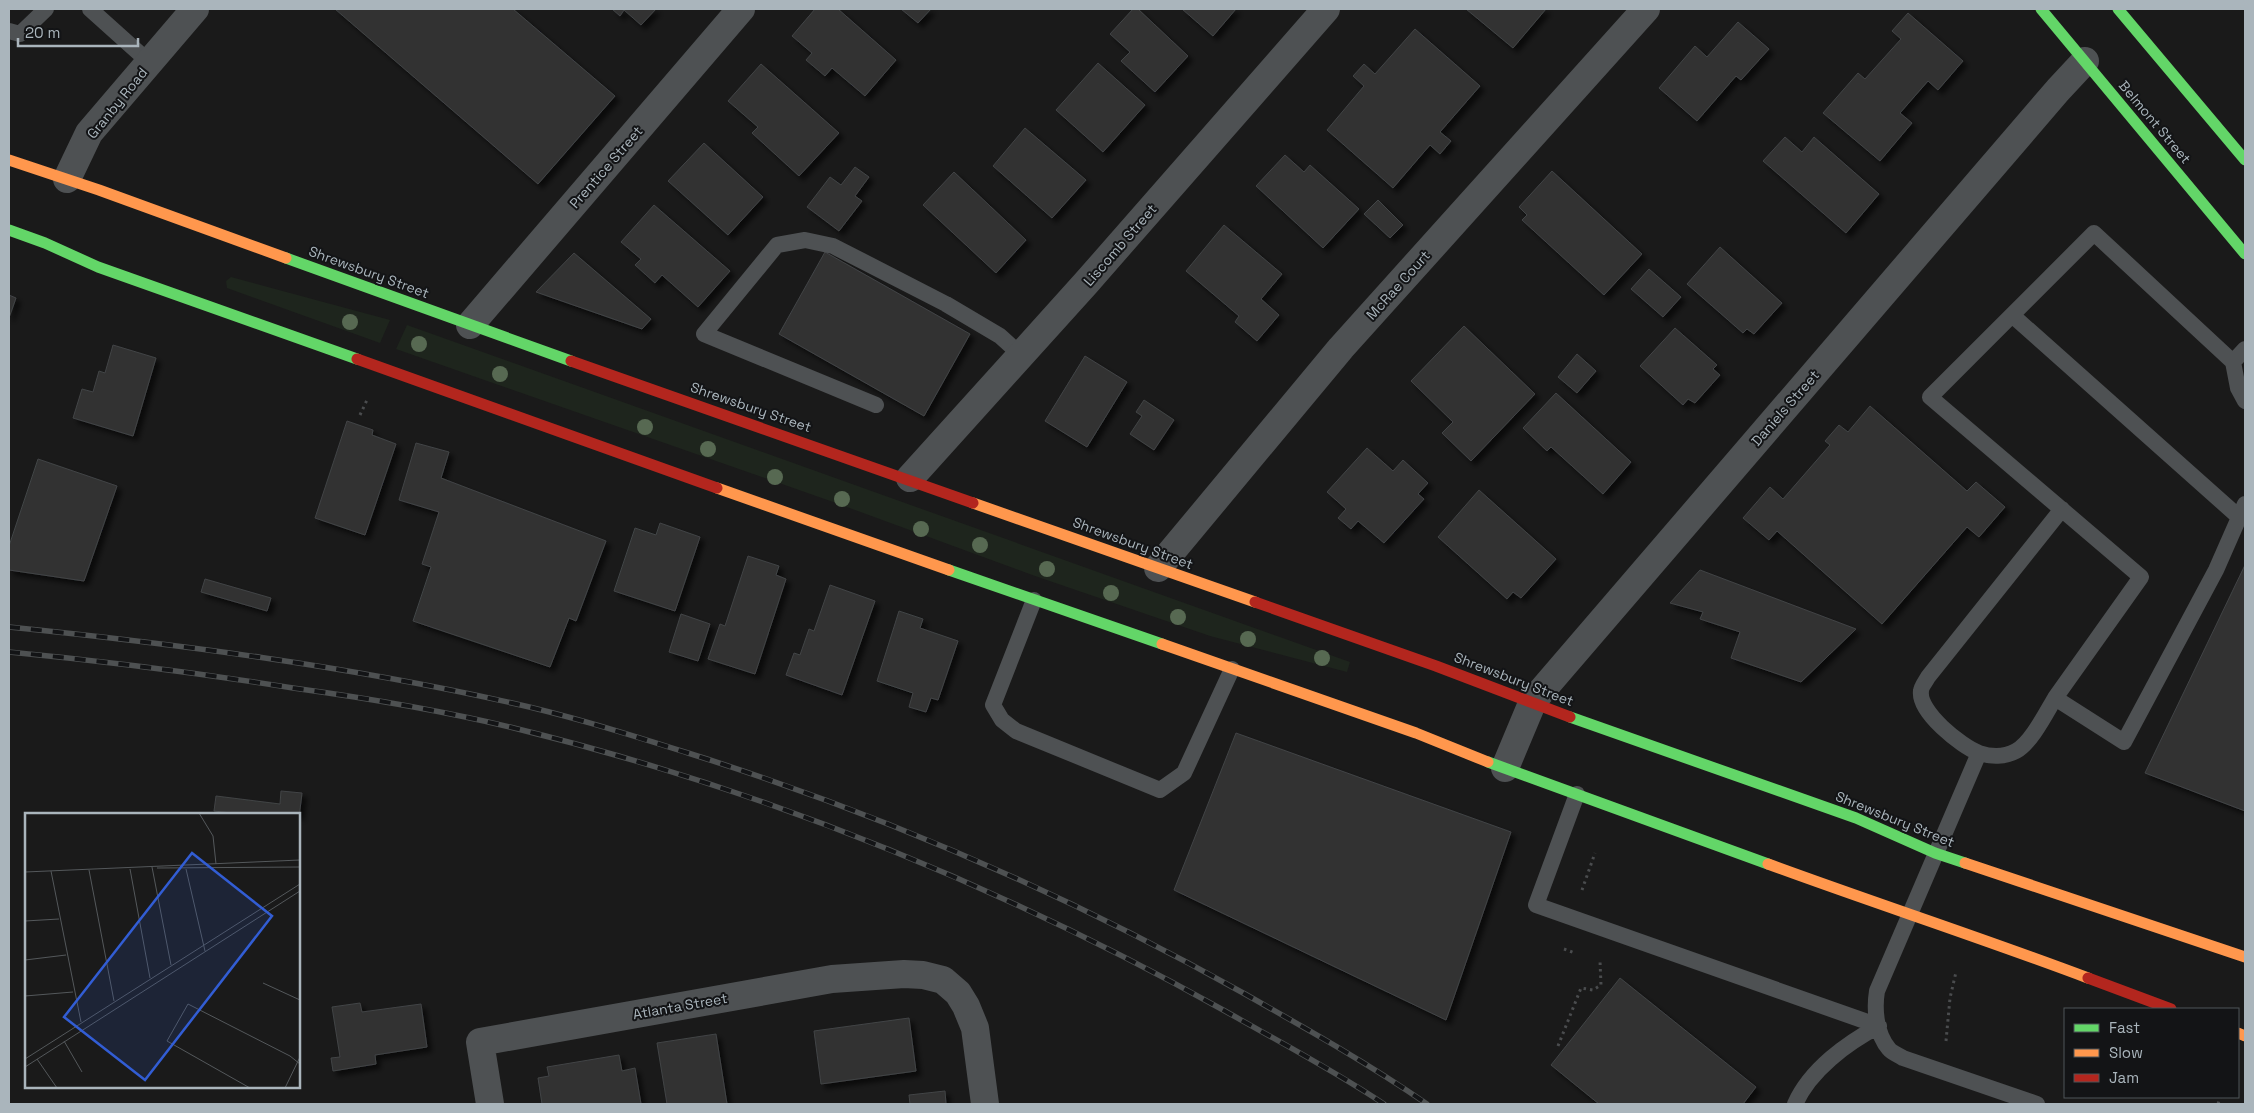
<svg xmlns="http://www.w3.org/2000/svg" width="2254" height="1113" font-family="'Space Grotesk',sans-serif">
<defs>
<filter id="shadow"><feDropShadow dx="4.5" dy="4.5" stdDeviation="2.5" flood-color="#0009"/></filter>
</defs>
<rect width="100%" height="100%" fill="#1a1a1a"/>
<!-- green -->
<path fill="#1e251d" d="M231 277 390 320 380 343 227 288 226 281Z
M407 325 1350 662 1347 672 1210 636 1035 576 836 503 396 349Z"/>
<!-- building -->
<path fill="#313232" stroke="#424446" filter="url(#shadow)" d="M335 9H513L615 96 538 184Z
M612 9H656L641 25 624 10 620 16Z
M815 9H838L896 60 865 96 832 68 825 76 806 60 812 53 792 36Z
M901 9H931L918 23Z
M1133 9H1138L1188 56 1155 92 1121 61 1130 52 1110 34Z
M1182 9H1236L1213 36Z
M1466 9H1546L1513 48Z
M1908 13 1963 61 1938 90 1928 81 1900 113 1912 123 1880 161 1823 113 1858 73 1865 79 1901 39 1892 31Z
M1738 22 1769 49 1741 80 1736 76 1697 121 1659 88 1695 46 1707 57Z
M1415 29 1480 86 1440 132 1451 141 1440 154 1430 145 1393 188 1327 130 1364 86 1353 76 1364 64 1375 74Z
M1098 63 1145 105 1103 152 1056 110Z
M761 64 839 133 799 176 752 133 758 127 728 101Z
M1025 128 1086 180 1052 218 993 166Z
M1785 137 1802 152 1814 137 1879 194 1846 233 1763 161Z
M704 143 763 197 728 235 668 181Z
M1285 155 1304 172 1310 165 1359 209 1323 248 1256 186Z
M855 167 869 177 855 196 862 201 839 231 807 207 830 177 841 185Z
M1552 171 1642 254 1604 295 1522 220 1527 215 1519 207Z
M954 172 1026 240 996 273 923 205Z
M1378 200 1403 225 1390 238 1364 214Z
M654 205 730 271 698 307 662 275 655 283 635 265 641 259 621 242Z
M1224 225 1282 274 1261 299 1279 315 1257 341 1235 322 1239 316 1186 271Z
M1720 247 1782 303 1754 334 1747 329 1743 333 1687 284Z
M825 252 970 334 924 416 779 334Z
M574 253 651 319 642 329 536 292Z
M1649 269 1681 297 1663 317 1631 289Z
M9 295 16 298 9 318Z
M1464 326 1535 394 1471 461 1442 433 1453 422 1411 381Z
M1675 328 1717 365 1713 369 1720 375 1695 403 1688 399 1683 405 1640 366Z
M113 345 156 358 133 436 73 418 82 389 93 392 99 371 105 373Z
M1577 354 1596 371 1577 393 1558 377Z
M1085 356 1127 382 1087 447 1045 421Z
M1556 393 1631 462 1603 494 1551 447 1547 451 1523 428Z
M1144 400 1174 420 1154 450 1130 434 1142 416 1136 412Z
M1870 406 1967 491 1976 482 2005 507 1979 537 1967 527 1882 624 1777 531 1769 540 1743 518 1770 487 1783 499 1830 445 1825 441 1839 425 1848 432Z
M347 421 373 430 372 435 396 444 365 535 315 518Z
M416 443 449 452 441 478 606 541 576 621 569 618 550 667 413 621 431 567 422 564 439 512 399 500Z
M1367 448 1393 471 1403 460 1428 483 1418 494 1424 499 1384 543 1358 521 1351 529 1338 518 1346 509 1327 492Z
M38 459 117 486 84 581 9 570V546Z
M1479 490 1556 559 1521 598 1513 592 1507 599 1438 537Z
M660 523 700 537 675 611 614 591 635 528 656 535Z
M748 556 779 566 776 575 786 579 755 674 708 659 720 624 725 626Z
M2245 565V811L2145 773Z
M1700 570 1856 629 1801 682 1731 658 1740 632 1700 619 1703 612 1670 603Z
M205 579 271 598 267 611 201 592Z
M830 585 875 601 842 695 786 675 794 653 800 655 809 629 814 631Z
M899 611 923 619 920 628 958 641 938 700 931 698 926 712 909 707 913 693 877 681Z
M681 614 710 624 698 661 669 652Z
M1236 733 1511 832 1446 1020 1174 890Z
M281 791 302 793 299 818V814H241L214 811 216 796 280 804Z
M1620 978 1756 1087 1743 1104H1599L1551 1065Z
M360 1003 362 1012 421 1004 427 1047 375 1055 376 1064 333 1071 331 1058 340 1057 332 1007Z
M909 1018 916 1071 821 1084 814 1031Z
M716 1034 727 1104H667L657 1043Z
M619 1055 622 1071 635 1068 641 1104H542L538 1078 549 1076 547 1067Z
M945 1091 946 1104H910L909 1095Z"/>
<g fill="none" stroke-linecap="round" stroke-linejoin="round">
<!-- path -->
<path stroke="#4a4c4e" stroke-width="3" stroke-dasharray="2.5 4" stroke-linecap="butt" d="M360 415 367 400
M1582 890 1595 853
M1564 949 1575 953
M1946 1041 1950 998 1956 972
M1558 1046 1581 988 1593 990 1601 985 1600 961 1598 960
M2218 1104 2220 1097"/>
<!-- lane -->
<path stroke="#4e5153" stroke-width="16" d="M90 9 149 62
M9 31 20 34 46 9
M2012 315 2240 518
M2245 349 2233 362 2238 388 2245 401
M876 405 704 334 777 245 805 240 833 246 946 304 1000 336 1021 355
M2062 509 1928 677C1926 681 1921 687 1921 691 1918 712 1961 746 1979 753 1991 757 2005 757 2016 751 2031 743 2046 713 2055 698L2124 742 2216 570 2245 504
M1034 600 993 705 1002 720 1016 731 1160 790 1184 773 1232 669
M2055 698 2141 577 1930 397 2094 233 2233 362
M1979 753 1877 991C1874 1009 1876 1034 1889 1049 1892 1053 1899 1055 1903 1058L2037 1104
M1577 794 1536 905 1879 1026
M1795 1104C1810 1070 1847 1043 1879 1026"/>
<!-- street -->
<path stroke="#4e5153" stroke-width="28" d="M67 179 89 133 195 9
M470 325 741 9
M910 478 1086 283 1326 9
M1158 568 1341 348 1646 9
M1505 768 1533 701 2058 90 2085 61
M490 1104 480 1042 832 979 904 974 923 975 943 980 958 993 966 1006 975 1028 985 1104"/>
<!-- fast -->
<path stroke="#63d668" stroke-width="11" d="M2041 9 2245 254
M2118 9 2245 160
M9 230 45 243 98 267 357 359
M286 258 571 361
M949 570 1162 644
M1570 717 1856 818 1935 853 1965 863
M1488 762 1768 864"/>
<!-- slow -->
<path stroke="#ff974d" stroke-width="11" d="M9 160 99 190 286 258
M717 488 949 570
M973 503 1255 602
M1162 644 1416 733 1488 762
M1965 863 2245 957
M1768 864C1874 903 1982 938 2088 978
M2238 1033 2245 1036"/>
<!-- jam -->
<path stroke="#b3261e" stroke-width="11" d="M357 359 717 488
M571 361 973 503
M1255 602 1436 666 1570 717
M2088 978 2171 1009"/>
<defs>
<path id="rail" d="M9 627C177 644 347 666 512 703 571 716 630 735 688 753 882 814 1068 895 1245 994 1307 1029 1369 1064 1427 1104
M9 652C104 661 198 673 293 688 366 698 439 710 510 727 760 788 1001 886 1225 1011 1278 1041 1333 1070 1384 1104"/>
</defs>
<!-- rail casing -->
<use href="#rail" stroke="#4e5152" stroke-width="5.5"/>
<!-- rail -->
<use href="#rail" stroke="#131416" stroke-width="4" stroke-dasharray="11" stroke-linecap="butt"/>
</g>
<!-- trees -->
<g fill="#576952">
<circle cx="350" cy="322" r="8"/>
<circle cx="419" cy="344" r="8"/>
<circle cx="500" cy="374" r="8"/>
<circle cx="645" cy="427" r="8"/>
<circle cx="708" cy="449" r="8"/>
<circle cx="775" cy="477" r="8"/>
<circle cx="842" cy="499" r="8"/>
<circle cx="921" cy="529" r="8"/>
<circle cx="980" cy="545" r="8"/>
<circle cx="1047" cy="569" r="8"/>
<circle cx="1111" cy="593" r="8"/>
<circle cx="1178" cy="617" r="8"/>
<circle cx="1248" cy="639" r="8"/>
<circle cx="1322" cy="658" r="8"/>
</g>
<g text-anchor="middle" stroke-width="4" stroke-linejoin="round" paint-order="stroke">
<!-- street labels -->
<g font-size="14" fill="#aab5bc" stroke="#131416">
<text transform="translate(117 103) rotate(-51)" y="5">Granby Road</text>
<text transform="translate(2155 122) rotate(50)" y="5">Belmont Street</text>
<text transform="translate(606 167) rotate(-49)" y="5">Prentice Street</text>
<text transform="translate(1120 245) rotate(-49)" y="5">Liscomb Street</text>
<text transform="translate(369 272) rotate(20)" y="5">Shrewsbury Street</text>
<text transform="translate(1398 285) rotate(-48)" y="5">McRae Court</text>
<text transform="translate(751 407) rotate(19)" y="5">Shrewsbury Street</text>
<text transform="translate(1785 408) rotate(-49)" y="5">Daniels Street</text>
<text transform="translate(1133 543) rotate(20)" y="5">Shrewsbury Street</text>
<text transform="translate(1514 679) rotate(21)" y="5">Shrewsbury Street</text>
<text transform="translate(1895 819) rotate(22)" y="5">Shrewsbury Street</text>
<text transform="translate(680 1006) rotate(-10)" y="5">Atlanta Street</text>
</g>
</g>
<!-- overview -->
<g transform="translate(25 813)">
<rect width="275" height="275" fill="#1a1a1a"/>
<path fill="none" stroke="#54585b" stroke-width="1" d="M174 0 188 23 191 51M127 54 146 152M132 55 275 54M105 56 125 165M161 56 180 138M64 57 89 188M26 58 56 209M0 59 275 47M0 108 34 106M0 147 41 142M238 170 275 187M0 183 48 179M39 228 57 259M0 246 275 71M12 246 32 275M0 254 275 78M225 275 142 228 163 191 265 243 275 251M260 275 275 244"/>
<path fill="#325dd4" fill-opacity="0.15" stroke="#325dd4" stroke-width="2.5" d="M167 40 247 103 120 267 39 204Z"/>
<rect width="275" height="275" fill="none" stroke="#aab5bc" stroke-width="2.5"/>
</g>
<!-- border -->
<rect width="2254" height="1113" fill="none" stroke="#aab5bc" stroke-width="20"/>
<!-- legend -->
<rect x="2064" y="1008" width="175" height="90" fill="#131416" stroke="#4f5458"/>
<rect x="2074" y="1024" width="25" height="8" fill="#63d668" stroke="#4f5458"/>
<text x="2109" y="1033" font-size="15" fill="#aab5bc">Fast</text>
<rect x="2074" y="1049" width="25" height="8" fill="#ff974d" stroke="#4f5458"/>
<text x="2109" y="1058" font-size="15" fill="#aab5bc">Slow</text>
<rect x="2074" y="1074" width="25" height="8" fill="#b3261e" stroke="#4f5458"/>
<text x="2109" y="1083" font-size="15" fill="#aab5bc">Jam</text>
<!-- scale -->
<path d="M18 38v8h120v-8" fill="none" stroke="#aab5bc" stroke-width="2.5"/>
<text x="25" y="38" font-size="15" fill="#aab5bc" stroke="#131416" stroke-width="4" paint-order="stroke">20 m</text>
</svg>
